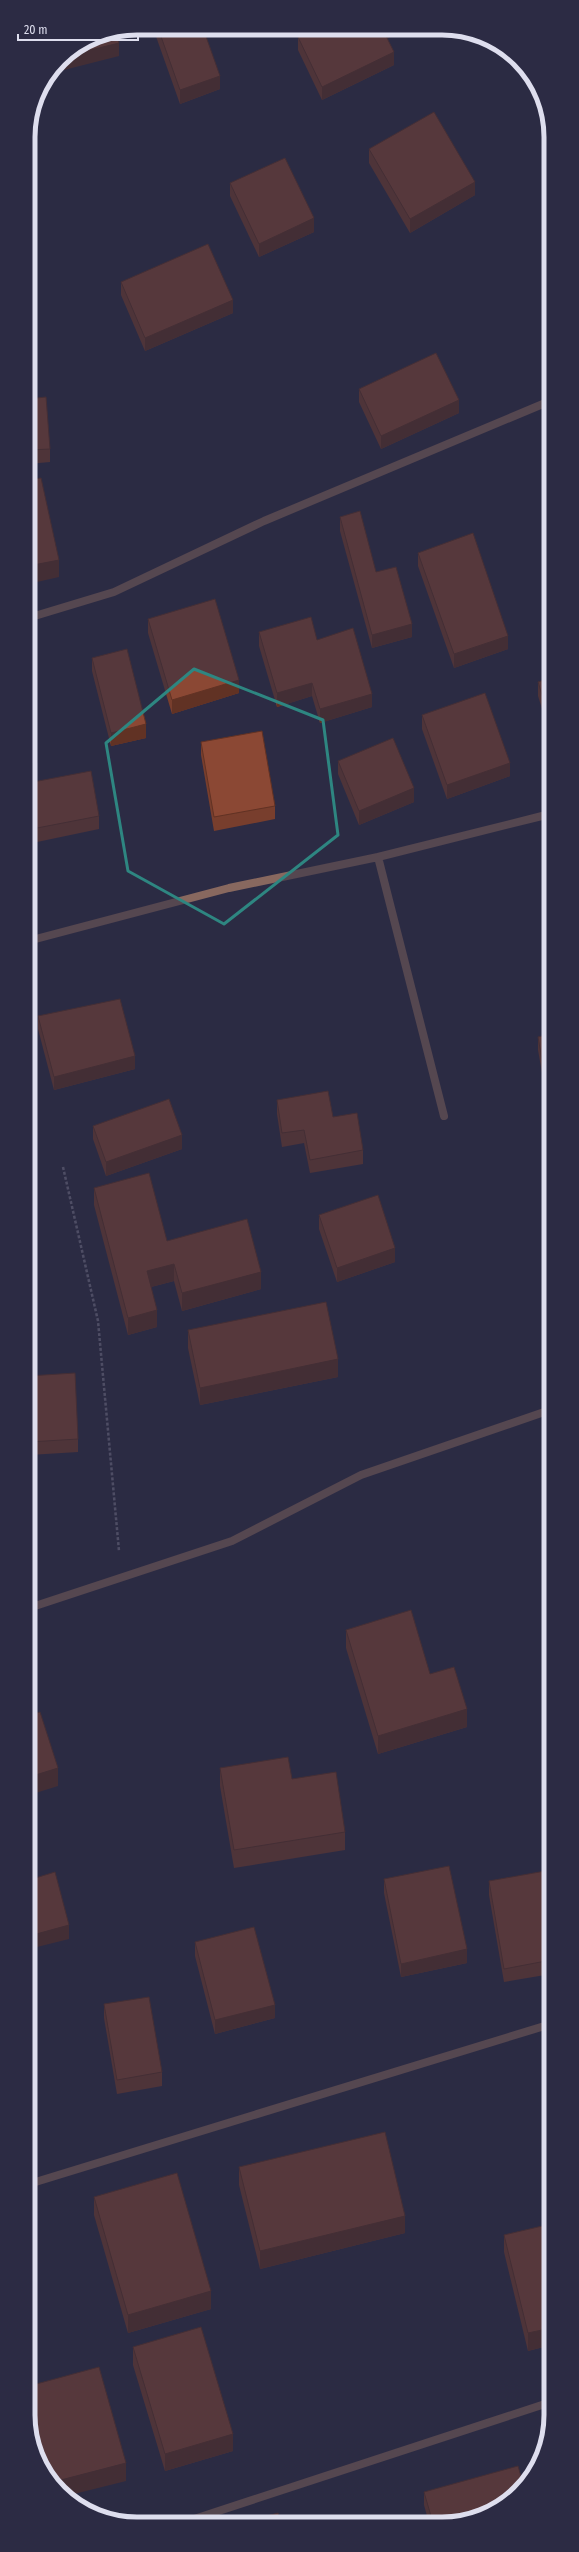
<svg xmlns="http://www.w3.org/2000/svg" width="579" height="2552" font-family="'Fira Sans Condensed',sans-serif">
<rect width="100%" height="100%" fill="#2c2b44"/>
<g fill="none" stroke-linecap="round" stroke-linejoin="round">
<!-- path -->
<path stroke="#78778d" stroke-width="2.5" stroke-dasharray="3 2" stroke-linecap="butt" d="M63 1167 98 1321 119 1551"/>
<!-- minor -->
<path stroke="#88685f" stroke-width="8" d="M28 618 114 592 264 521 550 401
M378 857 444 1116
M28 941 229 888 378 857 550 814
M29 1608 232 1541 361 1475 550 1410
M29 2184 551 2024
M185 2522 551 2402"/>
</g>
<!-- wall -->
<path fill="#783e2d" d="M153 28H203L220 89 180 104Z
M313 29 405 30 387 38 394 65 322 100 298 50V37Z
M369 149 475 195 410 233 369 163Z
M230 183 314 232 259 257 230 196Z
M121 282 233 313 145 351 121 295Z
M359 389 459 413 381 449 359 402Z
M28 399 50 449V462L28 464Z
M340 517 376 572 412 637 372 648 340 531Z
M418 553 508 649 454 668 418 566Z
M148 619 239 693 172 714 148 633Z
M259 632 317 640 372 707 320 723 312 696 277 707 259 646Z
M92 658 146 738 111 746 92 671Z
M550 678V734L538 696V682Z
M422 715 510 776 447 799 422 729Z
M201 742 275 806V819L214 831 201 755Z
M338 761 414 802 359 825 338 774Z
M28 783 99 816V829L37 842 28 798Z
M38 1016 135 1069 54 1090 38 1029Z
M550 1034V1118L538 1050V1037Z
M277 1100 363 1150V1164L310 1173 304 1143 282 1147 277 1114Z
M93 1126 182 1149 106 1176 93 1139Z
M94 1188 167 1241 261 1289 182 1311 174 1281 151 1287 157 1327 128 1335 94 1205Z
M319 1215 395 1262 337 1282 319 1229Z
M29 1255 30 1274V1287H29Z
M188 1330 338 1377 200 1405 188 1348Z
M29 1376 78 1439V1452L29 1455Z
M346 1630 430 1674 467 1727 378 1754 346 1648Z
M220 1768 292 1779 345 1832V1850L234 1868 220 1786Z
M551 1870V1974L504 1982 489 1895V1881Z
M384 1879 467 1963 401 1977 384 1893Z
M195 1942 275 2018 215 2034 195 1956Z
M104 2004 162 2072V2086L117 2094 104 2018Z
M239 2167 405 2233 260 2269 239 2185Z
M94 2197 211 2309 128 2333 94 2215Z
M551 2224V2345L528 2351 504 2252V2235Z
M133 2347 233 2451 165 2471 133 2365Z
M424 2492 456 2523H429L424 2505Z"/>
<!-- shaded-wall -->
<path fill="#613224" d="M382 30H405L382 41Z
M119 43V56L52 73 60 60 66 56Z
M394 52V65L322 100V87Z
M220 76V89L180 104V90Z
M475 182V195L410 233V219Z
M314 218V232L259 257V244Z
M233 300V313L145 351V338Z
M459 400V413L381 449V436Z
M59 560V577L28 584V566Z
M412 624V637L372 648V635Z
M508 636V649L454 668V654Z
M239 680V693L172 714V700Z
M312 683V696L277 707V693Z
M372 694V707L320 723V709Z
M146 724V738L111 746V733Z
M510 763V776L447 799V785Z
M414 788V802L359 825V811Z
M135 1056V1069L54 1090V1077Z
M182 1135V1149L106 1176V1162Z
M395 1248V1262L337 1282V1268Z
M174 1264V1281L147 1288V1271Z
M261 1272V1289L182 1311V1293Z
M157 1310V1327L128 1335V1318Z
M338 1359V1377L200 1405V1388Z
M467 1709V1727L378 1754V1736Z
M58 1768V1786L29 1795V1777Z
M69 1925V1939L29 1949V1936Z
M467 1949V1963L401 1977V1964Z
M275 2005V2018L215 2034V2020Z
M405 2216V2233L260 2269V2251Z
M211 2291V2309L128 2333V2315Z
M551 2328V2345L528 2351V2333Z
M233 2434V2451L165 2471V2454Z
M126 2463V2481L66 2496 55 2487 53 2482Z"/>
<!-- building -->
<path fill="#8b4834" stroke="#613224" d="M158 28H203L220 76 180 90Z
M313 29 383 30 394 52 322 87 298 37Z
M116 32 119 43 66 56 95 36Z
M434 112 475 182 410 219 369 149Z
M285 158 314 218 259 244 230 183Z
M208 244 233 300 145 338 121 282Z
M436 353 459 400 381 436 359 389Z
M46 397 50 449 28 450V399Z
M41 478 59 560 28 566V480Z
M360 511 376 572 396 567 412 624 372 635 340 517Z
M473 533 508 636 454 654 418 553Z
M215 599 239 680 172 700 148 619Z
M311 617 317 640 353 628 372 694 320 709 312 683 277 693 259 632Z
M127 649 146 724 111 733 92 658Z
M550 678V720L538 682Z
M485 693 510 763 447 785 422 715Z
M262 731 275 806 214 817 201 742Z
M393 738 414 788 359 811 338 761Z
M91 771 99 816 37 828 28 783Z
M120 999 135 1056 54 1077 38 1016Z
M550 1034V1105L538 1037Z
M328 1091 333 1117 357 1113 363 1150 310 1160 304 1130 282 1133 277 1100Z
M169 1099 182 1135 106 1162 93 1126Z
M149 1173 167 1241 247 1219 261 1272 182 1293 174 1264 147 1271 157 1310 128 1318 94 1188Z
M378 1195 395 1248 337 1268 319 1215Z
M29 1255 30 1274H29Z
M326 1302 338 1359 200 1388 188 1330Z
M75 1373 78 1439 29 1442V1376Z
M411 1610 430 1674 454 1667 467 1709 378 1736 346 1630Z
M40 1712 58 1768 29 1777V1715Z
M288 1757 292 1779 336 1772 345 1832 234 1850 220 1768Z
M449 1866 467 1949 401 1964 384 1879Z
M551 1870V1960L504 1969 489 1881Z
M55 1872 69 1925 29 1936V1880Z
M254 1927 275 2005 215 2020 195 1942Z
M149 1997 162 2072 117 2080 104 2004Z
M385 2132 405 2216 260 2251 239 2167Z
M177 2173 211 2291 128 2315 94 2197Z
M551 2224V2328L528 2333 504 2235Z
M201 2327 233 2434 165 2454 133 2347Z
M99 2367 126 2463 53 2482 29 2429V2386Z
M518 2466 524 2487 491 2513 456 2523H433L424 2492Z
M278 2513 281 2522H245Z"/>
<!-- marked area -->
<path d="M0 0H579V2552H0ZM194 669 323 720 338 835 224 924 128 871 106 743Z" fill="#2c2b44" fill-opacity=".55" fill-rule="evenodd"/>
<path fill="none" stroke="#2e8681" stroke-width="3" stroke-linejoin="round" d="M194 669 323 720 338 835 224 924 128 871 106 743Z"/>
<!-- crop -->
<path d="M0 0H579V2552H0ZM137 35H442A102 102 0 0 1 544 137V2415A102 102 0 0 1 442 2517H137A102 102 0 0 1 35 2415V137A102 102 0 0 1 137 35Z" fill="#2c2b44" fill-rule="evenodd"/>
<path fill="none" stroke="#dedeee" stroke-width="5" d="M137 35H442A102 102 0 0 1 544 137V2415A102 102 0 0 1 442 2517H137A102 102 0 0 1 35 2415V137A102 102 0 0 1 137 35Z"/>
<!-- scale -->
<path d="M18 34v6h120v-6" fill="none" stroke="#dedeee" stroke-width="2"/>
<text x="24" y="34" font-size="12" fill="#dedeee" stroke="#2c2b44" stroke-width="3" paint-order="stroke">20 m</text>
</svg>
